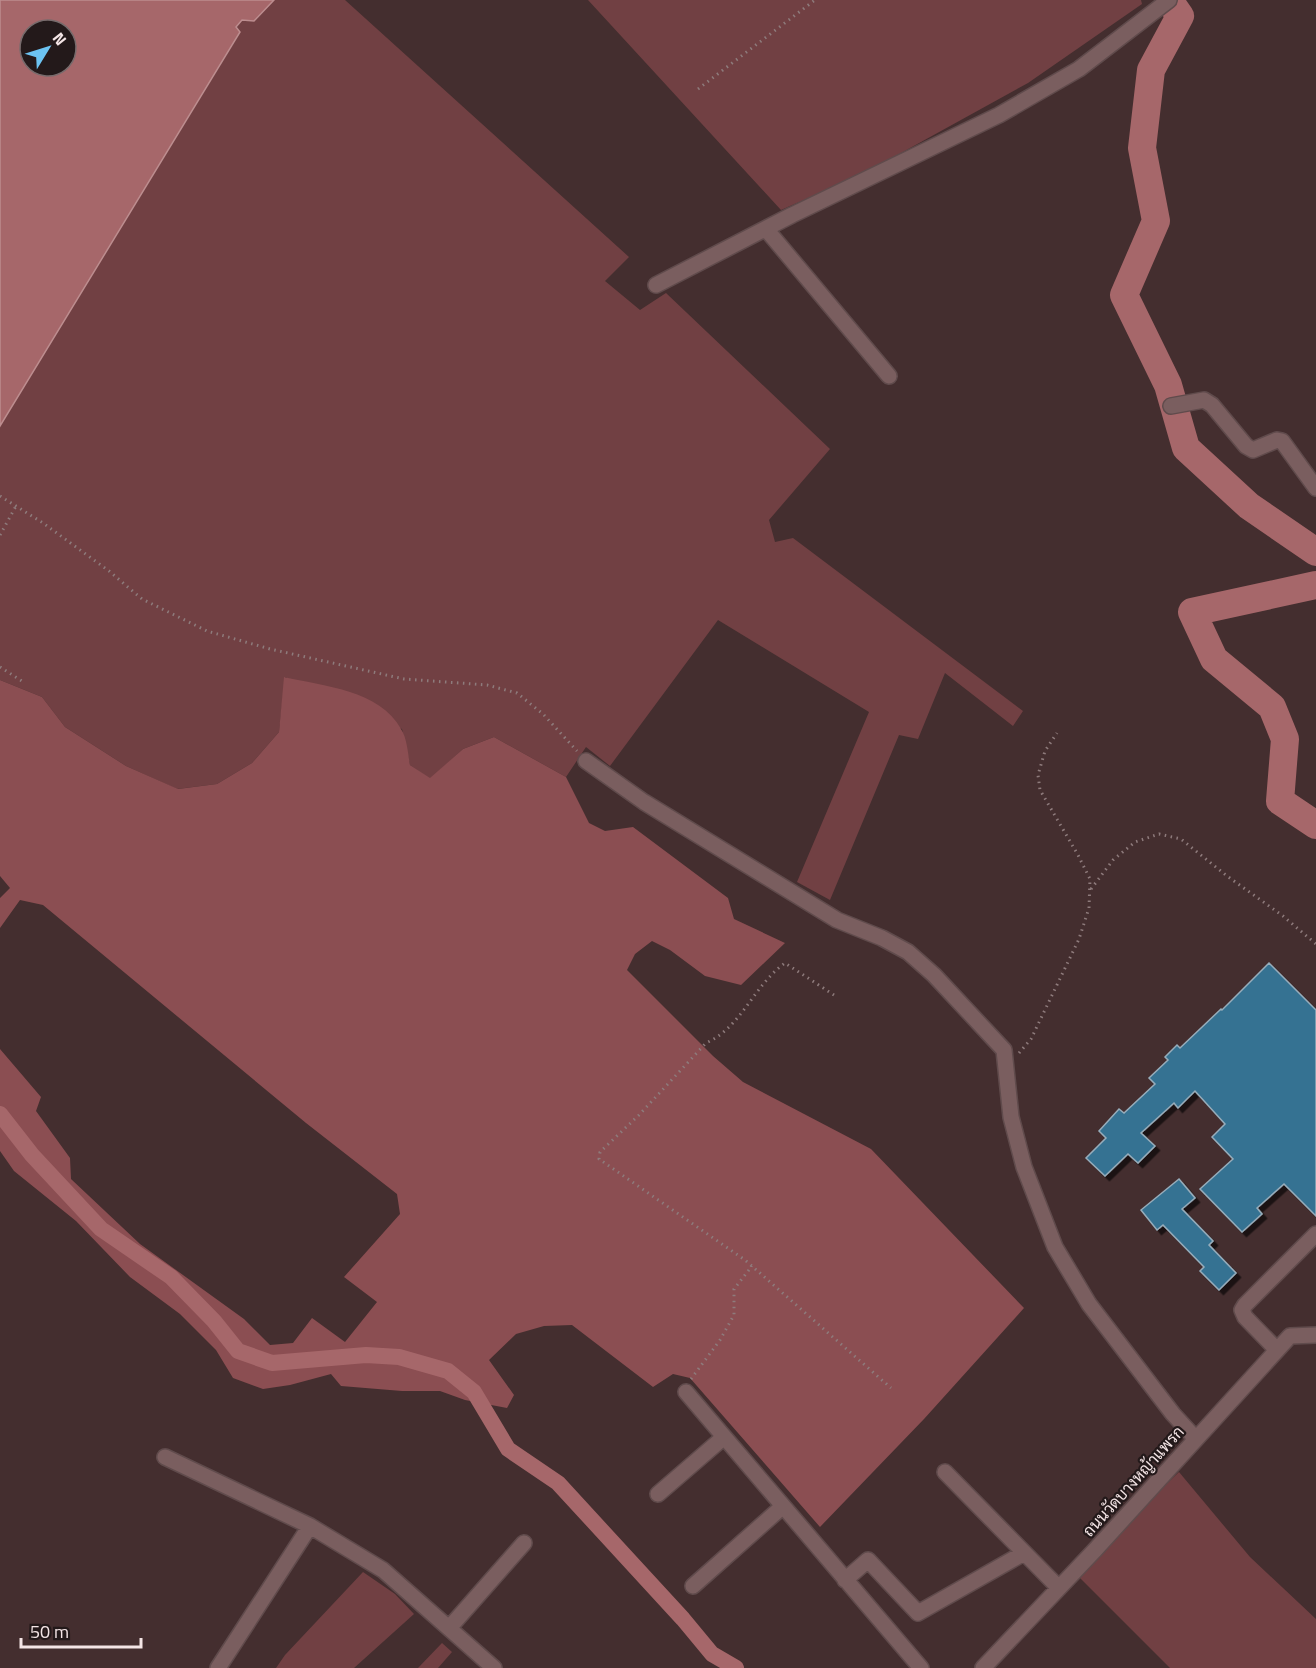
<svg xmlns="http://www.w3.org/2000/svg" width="1316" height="1668" font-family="'Titillium Web',Sarabun,sans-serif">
<defs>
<filter id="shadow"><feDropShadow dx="4.5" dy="4.5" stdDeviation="0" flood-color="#0009"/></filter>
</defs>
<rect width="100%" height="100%" fill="#442e2f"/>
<!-- green -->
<path fill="#714043" d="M274 0H345L629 257 605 281 640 310 666 293 830 449 769 520 775 542 793 538 1023 711 1013 726 945 673 918 739 899 735 830 900 797 882 869 712 718 620 610 766 586 747 566 777 494 737 463 749 430 779 410 765 402 729 285 677 279 732 252 763 217 784 177 789 126 766 65 727 42 697 0 680V426L240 33 236 27 241 20 254 21Z
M588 0H1141L1142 4 1028 83 863 174 781 210Z
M1179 1472 1250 1557 1316 1619V1668H1170L1074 1572Z
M363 1572 395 1594 414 1614 354 1668H276L285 1655Z
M442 1643 452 1652 438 1668H418Z"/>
<!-- forest -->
<path fill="#8b4e52" d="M284 677C323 686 380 690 401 729 407 738 408 754 410 765L430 778 463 749 494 737 566 777 589 823 605 831 633 827 728 898 734 919 785 943 741 985 705 976 670 950 652 941 635 954 627 970 713 1056 743 1082 871 1149 1024 1308 924 1419 820 1527 690 1378 673 1374 653 1387 572 1325 544 1326 516 1334 489 1360 514 1395 507 1408 465 1400 440 1391H402L341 1386 331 1374 290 1385 263 1389 233 1378 216 1350 180 1314 130 1277 76 1221 14 1171 0 1151V1049L41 1097 36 1111 70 1158 71 1179 140 1244 244 1319 270 1345 293 1343 312 1318 345 1342 377 1302 344 1277 400 1214 397 1194 306 1123 43 905 20 900 0 928V898L10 888 0 876V680L42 697 65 727 126 766 178 789 217 784 252 763 279 732Z"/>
<!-- water -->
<path fill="#a6676a" stroke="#bd8d8f" stroke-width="1.5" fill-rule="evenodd" d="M0 0H274L254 21 242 20 236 27 240 32 0 426ZM30 30H66V66H30Z"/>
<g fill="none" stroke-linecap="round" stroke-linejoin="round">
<!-- canal -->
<path stroke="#a6676a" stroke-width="16" d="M0 1114 32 1155 101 1229 171 1277 214 1321 238 1351 272 1363 366 1355 399 1357 448 1371 474 1392 508 1449 558 1483 683 1619 712 1654 736 1668"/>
<!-- river -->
<path stroke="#a6676a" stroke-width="28" d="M1169 0 1180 16 1151 70 1142 148 1156 221 1124 295 1168 385 1186 448 1249 506 1316 552
M1316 585 1192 612 1214 659 1272 707 1285 739 1280 801 1316 825"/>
</g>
<!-- building -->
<path fill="#357292" stroke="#97adbb" stroke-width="1.5" filter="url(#shadow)" d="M1269 963 1316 1010V1216L1284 1184 1257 1208 1262 1214 1242 1232 1200 1189 1233 1159 1212 1137 1225 1124 1195 1091 1178 1108 1174 1103 1141 1133 1155 1146 1138 1163 1128 1154 1105 1176 1086 1158 1106 1138 1099 1131 1119 1109 1124 1113 1155 1084 1149 1078 1168 1060 1165 1057 1177 1045 1180 1048 1221 1009 1222 1010Z
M1179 1179 1195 1198 1182 1209 1213 1241 1209 1245 1236 1273 1219 1290 1200 1271 1204 1267 1163 1225 1157 1230 1141 1210Z"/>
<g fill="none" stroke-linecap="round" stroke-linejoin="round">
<defs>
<path id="minor" d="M766 229 889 376
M656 285 792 215 999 115 1079 69 1169 0
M1171 406 1204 400 1212 405 1246 446 1253 450 1277 440 1282 441 1316 488
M586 761 644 802 837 920 882 938 908 952 934 975 1004 1050 1011 1117 1024 1167 1055 1247 1089 1304 1173 1414 1196 1439
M1277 1350 1245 1317 1242 1310 1245 1305 1316 1234
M686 1392 921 1668
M165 1457 310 1526 383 1570 494 1668
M945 1472 1059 1588
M658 1494 724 1437
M845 1580 868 1560 918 1613 1024 1553
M693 1586 782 1507
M450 1627 524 1543
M218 1668 310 1526
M983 1668 1095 1550 1290 1336 1316 1335"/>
</defs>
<!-- minor casing -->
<use href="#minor" stroke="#604b4c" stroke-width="18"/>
<!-- path -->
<path stroke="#8e7b7c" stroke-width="3" stroke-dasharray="1.5 4.5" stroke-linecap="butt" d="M698 89 815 0
M0 496 43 523 109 571 142 599 207 631 270 649 404 679 487 685 517 693 543 714 577 751
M0 535 16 506
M0 667 25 683
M1091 889 1113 860 1135 842 1159 834 1181 839 1227 876 1283 916 1316 944
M834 995 785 963C753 986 742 1027 706 1043L639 1115 600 1152 599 1159 745 1260 891 1388
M1019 1053 1031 1039 1079 939 1089 908 1090 879 1078 855 1040 790 1038 775 1045 751 1057 733
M691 1379 720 1340 734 1315V1289L752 1266"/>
<!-- minor -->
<use href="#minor" stroke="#7a5e5f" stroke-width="15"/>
</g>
<g text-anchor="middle" stroke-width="4.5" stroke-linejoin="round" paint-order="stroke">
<!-- street labels -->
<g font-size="16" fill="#f4e5e6" stroke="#23191a">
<text transform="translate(1133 1481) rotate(-48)" y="6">ถนนวัดบางหญ้าแพรก</text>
</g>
</g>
<!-- north arrow -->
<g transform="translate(48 48) rotate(52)"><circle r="28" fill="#23191a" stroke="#776b6c" stroke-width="1.5"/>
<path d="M0-4.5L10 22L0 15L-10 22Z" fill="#6cc3f2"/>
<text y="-9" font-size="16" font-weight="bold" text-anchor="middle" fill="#f4e5e6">N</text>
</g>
<!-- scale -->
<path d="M21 1638v9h120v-9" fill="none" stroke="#f4e5e6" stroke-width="3"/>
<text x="30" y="1638" font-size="18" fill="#f4e5e6" stroke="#23191a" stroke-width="4.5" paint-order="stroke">50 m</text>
</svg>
